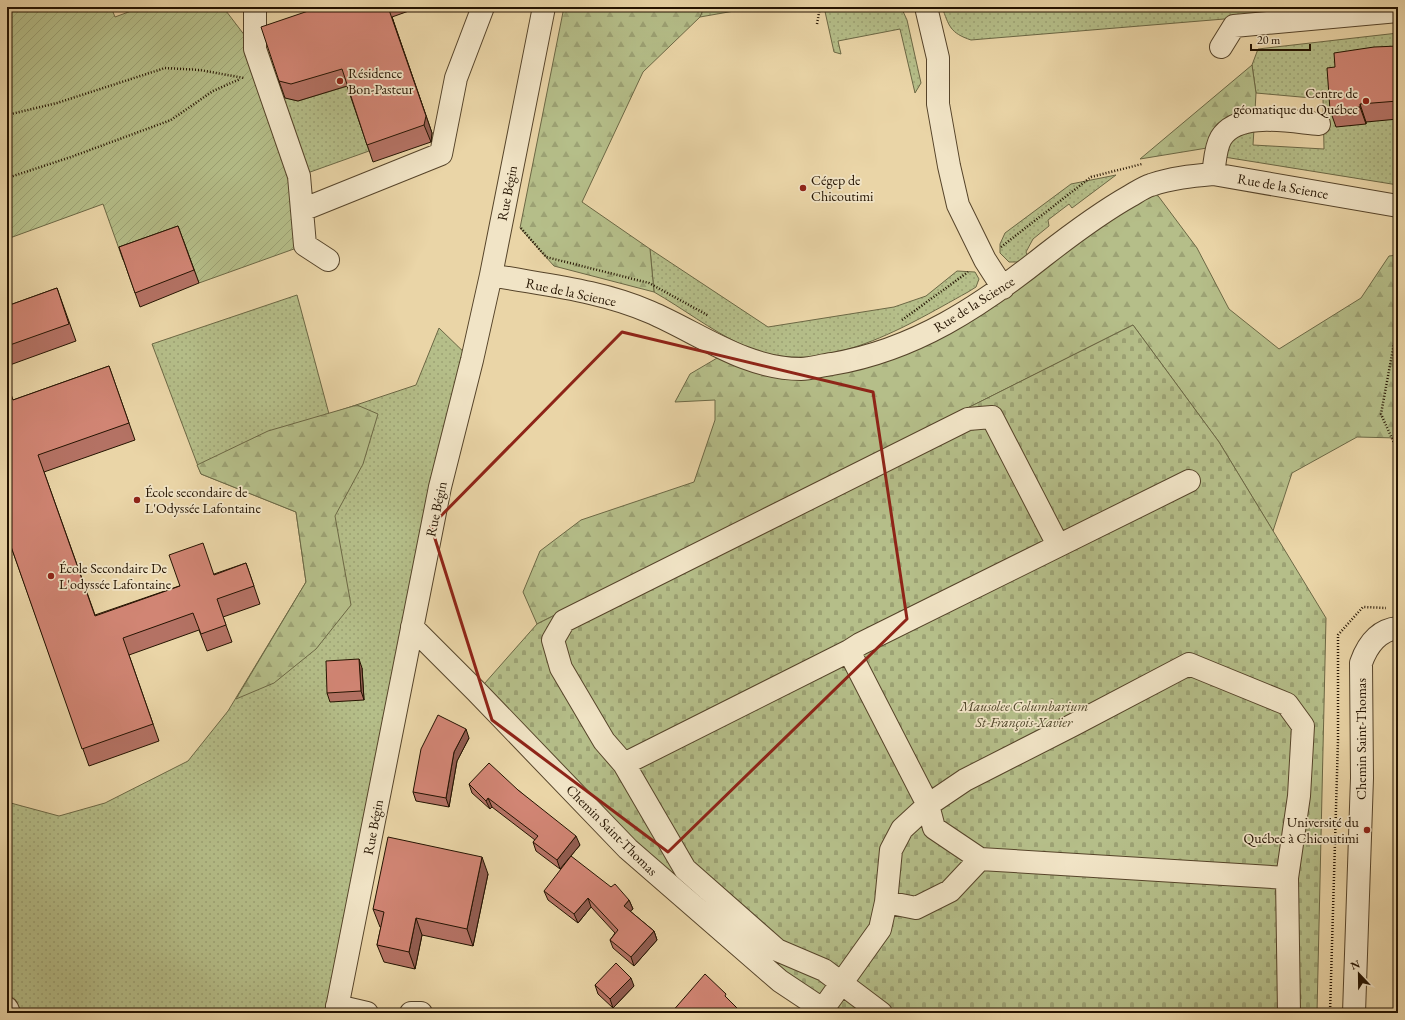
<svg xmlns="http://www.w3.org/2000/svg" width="1405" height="1020" font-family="'EB Garamond',serif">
<defs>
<pattern id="grass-dots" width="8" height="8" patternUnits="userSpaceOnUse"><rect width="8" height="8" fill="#b5be89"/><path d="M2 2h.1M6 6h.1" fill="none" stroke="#9ca274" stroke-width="1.8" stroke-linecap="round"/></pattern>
<pattern id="forest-firs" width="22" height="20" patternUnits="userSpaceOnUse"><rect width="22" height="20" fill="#b5be89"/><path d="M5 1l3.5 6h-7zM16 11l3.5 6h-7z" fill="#9ca274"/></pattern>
<pattern id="cemetery-stones" width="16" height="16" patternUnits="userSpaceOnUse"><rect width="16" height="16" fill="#b5be89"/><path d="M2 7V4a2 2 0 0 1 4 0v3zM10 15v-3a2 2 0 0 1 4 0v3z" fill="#9ca274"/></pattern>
<pattern id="garden-furrows" width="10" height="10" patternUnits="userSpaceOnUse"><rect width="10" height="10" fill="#b5be89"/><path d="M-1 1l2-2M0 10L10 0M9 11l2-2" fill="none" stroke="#9ca274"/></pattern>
</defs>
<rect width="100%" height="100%" fill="#ead5a7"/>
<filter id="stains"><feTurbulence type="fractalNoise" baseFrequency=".005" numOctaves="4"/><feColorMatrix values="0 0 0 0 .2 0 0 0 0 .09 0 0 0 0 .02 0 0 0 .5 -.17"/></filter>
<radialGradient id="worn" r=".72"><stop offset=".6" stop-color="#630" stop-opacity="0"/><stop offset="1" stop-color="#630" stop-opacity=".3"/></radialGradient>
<!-- grass -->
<path fill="url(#grass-dots)" stroke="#6c6845" d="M704 7H757L700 17Z
M824 7H901L907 20 921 83 915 93 900 29 838 41 841 54 834 52Z
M942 7H1369L971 40C950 33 949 26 942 7Z
M1398 33V185L1224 157 1232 134 1254 129 1253 145 1324 149 1323 99 1256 93 1252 65 1258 49Z
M348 86 369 151 299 176 270 94 298 101Z
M1116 175 1072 208 1069 204 1048 220 1049 226 1033 239 1026 252 1028 257 1021 262H1009L1000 253V244L1005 233 1071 184Z
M650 249 768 327 894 307 926 296 957 271 975 272 979 279 976 287 968 292C901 329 817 382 740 344 711 330 682 308 654 292Z
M297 295 329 414 416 385 439 328 472 360 336 1013H9L7 1008V802L59 816 105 803 188 761 228 711 306 582 296 512 201 474 152 344Z"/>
<!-- forest -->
<path fill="url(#forest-firs)" stroke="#6c6845" d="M564 7H704L700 17 643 72 582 202 650 249 654 292 554 266 520 228Z
M1252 65 1256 93 1255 111 1207 148 1140 159Z
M1150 185 1197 248 1229 309 1279 349 1361 298 1389 256 1398 255V438L1357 437 1292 473 1273 531 1219 442 1133 325 537 624 523 592 540 551 581 520 694 482 715 420V400L675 402 690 374 729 351 763 364 900 345Z
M357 405 378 414 363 464 335 516 351 605 316 649 274 683 236 699 306 582 296 512 201 474 197 465 268 431Z"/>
<!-- cemetery -->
<path fill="url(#cemetery-stones)" stroke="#6c6845" d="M1133 325 1219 442 1326 618 1317 1013H828L780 981 477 692 537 624Z"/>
<!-- garden -->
<path fill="url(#garden-furrows)" stroke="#6c6845" d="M7 7H111L115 17 142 7H223L255 49 305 245 199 283 183 239 123 260 103 204 7 239Z"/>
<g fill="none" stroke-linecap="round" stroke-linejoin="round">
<defs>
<path id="minor" d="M255 7V49L299 176 305 245 328 260
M926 7 938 58V104L949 166 958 205 985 260 1003 288
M1221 47 1234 26 1398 11
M1213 174C1215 163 1215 148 1221 138 1238 110 1292 122 1319 124
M302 210 441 154 456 78 483 7
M491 275C544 285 600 290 650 312 699 333 745 369 801 369 811 369 822 365 832 364 915 350 981 306 1045 255 1072 234 1100 213 1130 196 1137 192 1144 187 1151 185 1171 178 1192 176 1213 174L1398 206
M412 627 477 692 628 849 780 981 828 1013
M849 651 624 764 604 741 561 668 553 640 564 621 968 419 992 417 1058 545
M624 764 685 869 777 950 824 970 881 1013
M980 859 934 828 928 805 965 780 1073 725 1189 664 1287 704 1303 726 1299 796 1287 878 1289 1013
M886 902 916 908 950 891 980 859 1287 878
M337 1006 367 1013
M7 1008 9 1013
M823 1009 880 929 886 902 891 850 902 829 928 805 849 651 860 644 1189 481
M336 1013 440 487 472 360 491 275 544 7
M411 1013H421
M1354 1013 1362 778 1361 663C1367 646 1378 630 1398 628"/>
</defs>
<!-- minor casing -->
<use href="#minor" stroke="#56442a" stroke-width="24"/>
<!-- path -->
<path stroke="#241301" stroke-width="2.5" stroke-dasharray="1 2" stroke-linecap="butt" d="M817 24 820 7
M7 115 57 103 165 68 200 70 244 78
M7 178 71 157 171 120 213 91 240 79
M521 228 546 257 649 283 709 316
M1001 247 1091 177 1142 164
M902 320 968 272
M1398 322 1381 414 1398 452
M1330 1013 1338 740V635L1363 607 1386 608"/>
<!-- minor -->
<use href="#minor" stroke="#f1e4c6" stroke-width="22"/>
</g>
<!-- wall -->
<path fill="#b47264" stroke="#241301" d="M320 7H420L392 17 432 133 431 142 373 162 347 86 298 101 285 98 279 81Z
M1398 46V119L1366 122V124L1336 127 1330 110 1335 67Z
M178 226 199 283 140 307 119 247Z
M57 288 76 341 7 366V306Z
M109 366 135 440 44 472 95 615 246 563 260 604 223 617 232 642 207 651 199 630 129 655 159 741 89 766 7 535 13 400Z
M362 668 364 700 330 702 327 693Z
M469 738 457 761 449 807 416 801 413 792Z
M469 784 518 790 580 845 560 869 536 851 533 842 535 840 492 807 490 809 472 793Z
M488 874 473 946 422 935 415 969 384 962 377 945 381 927H380L373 909Z
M611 887 629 900 633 909 630 911 654 931 657 940 634 966 613 948 610 940 615 933 591 907 578 923 548 900 544 891Z
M595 985 634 986 613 1008 598 994Z"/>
<!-- shaded-wall -->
<path fill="#925d51" stroke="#241301" d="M392 17 432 133 431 142 424 125Z
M1360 104 1366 122V124L1360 107Z
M359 659 362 668 364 700 361 691Z
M466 729 469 738 457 761 449 807 446 798 454 752Z
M488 798 492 807 490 809 486 801Z
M576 836 580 845 560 869 557 860Z
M482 857 488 874 473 946 467 929Z
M588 898 591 907 578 923 574 914Z
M629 900 633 909 627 914 624 906Z
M416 918 422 935 415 969 409 952Z
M654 931 657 940 634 966 631 957Z
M631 978 634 986 613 1008 610 999Z"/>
<!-- building -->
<path fill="#d18574" stroke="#241301" d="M320 7H388L426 116 424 125 367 145 342 69 291 84 279 81 261 27Z
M1398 46V101L1360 104V107L1330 110 1327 68 1335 67 1334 53 1374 47Z
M178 226 194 270 135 293 119 247Z
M57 288 69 324 7 346V306Z
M109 366 129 423 38 455 95 616 180 586 169 555 203 543 214 575 246 563 254 586 217 599 226 625 201 634 193 613 123 638 153 724 82 749 7 535V382L13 400Z
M359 659 361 691 327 693 326 661Z
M438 715 466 729 454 752 446 798 413 792 421 749Z
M489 763 518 790 576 836 557 860 533 842 538 836 488 798 486 801 469 784Z
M388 837 482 857 467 929 416 918 409 952 377 945 384 912 373 909Z
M571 856 611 887 615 884 629 900 624 906 654 931 631 957 610 940 618 930 588 898 574 914 544 891Z
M616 963 631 978 610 999 595 985Z
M705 974 726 994 725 996 742 1013H671Z"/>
<!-- marked area -->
<path fill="none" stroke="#8f2418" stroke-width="3" stroke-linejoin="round" d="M622 332 873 392 907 619 668 852 492 720 431 526Z"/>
<!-- markers -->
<g fill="#8f2418" stroke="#f1e4c6" stroke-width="1.5">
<circle cx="340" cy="81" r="4"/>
<circle cx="1366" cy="101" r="4"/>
<circle cx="803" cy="188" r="4"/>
<circle cx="137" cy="500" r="4"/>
<circle cx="51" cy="576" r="4"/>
<circle cx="1367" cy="830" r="4"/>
</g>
<g text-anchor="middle" stroke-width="3.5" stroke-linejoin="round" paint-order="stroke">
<!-- poi labels -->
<g font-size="14" fill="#241301" stroke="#f1e4c6" text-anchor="start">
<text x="348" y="78">Résidence<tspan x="348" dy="16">Bon-Pasteur</tspan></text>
<text x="1358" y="98" text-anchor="end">Centre de<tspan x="1358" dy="16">géomatique du Québec</tspan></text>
<text x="811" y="185">Cégep de<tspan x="811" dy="16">Chicoutimi</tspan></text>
<text x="145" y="497">École secondaire de<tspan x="145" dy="16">L'Odyssée Lafontaine</tspan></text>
<text x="59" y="573">École Secondaire De<tspan x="59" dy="16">L'odyssée Lafontaine</tspan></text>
<text x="1359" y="827" text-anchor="end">Université du<tspan x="1359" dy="16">Québec à Chicoutimi</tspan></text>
</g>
<!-- street labels -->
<g font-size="14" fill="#241301" stroke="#f1e4c6">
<text transform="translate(1283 186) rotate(10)" y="5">Rue de la Science</text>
<text transform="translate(507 193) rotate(-79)" y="5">Rue Bégin</text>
<text transform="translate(571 292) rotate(12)" y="5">Rue de la Science</text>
<text transform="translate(974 304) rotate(-32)" y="5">Rue de la Science</text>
<text transform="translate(436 509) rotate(-78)" y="5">Rue Bégin</text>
<text transform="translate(1361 739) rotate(-90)" y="5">Chemin Saint-Thomas</text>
<text transform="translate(373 827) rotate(-79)" y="5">Rue Bégin</text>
<text transform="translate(612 830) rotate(45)" y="5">Chemin Saint-Thomas</text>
</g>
<!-- park labels -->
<g font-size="14" font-style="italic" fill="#50462a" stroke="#f1e4c6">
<text x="1024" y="711">Mausolee Columbarium<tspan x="1024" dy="16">St-François-Xavier</tspan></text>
</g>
</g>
<!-- margin -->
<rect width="1405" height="1020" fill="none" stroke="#ead5a7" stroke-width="24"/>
<rect x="8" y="8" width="1389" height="1004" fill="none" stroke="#241301" stroke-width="2"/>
<rect x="12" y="12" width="1381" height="996" fill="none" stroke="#241301"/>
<!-- north arrow -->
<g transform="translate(1359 974) rotate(338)" stroke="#f1e4c6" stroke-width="3" paint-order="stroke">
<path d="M0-3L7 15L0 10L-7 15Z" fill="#241301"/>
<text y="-6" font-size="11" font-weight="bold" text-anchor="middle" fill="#241301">N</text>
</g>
<!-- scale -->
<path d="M1251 44v6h59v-6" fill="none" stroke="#241301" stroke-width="2"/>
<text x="1257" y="44" font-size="12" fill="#241301" stroke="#f1e4c6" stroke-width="3" paint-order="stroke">20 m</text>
<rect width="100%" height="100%" filter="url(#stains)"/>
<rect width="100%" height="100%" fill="url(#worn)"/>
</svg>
